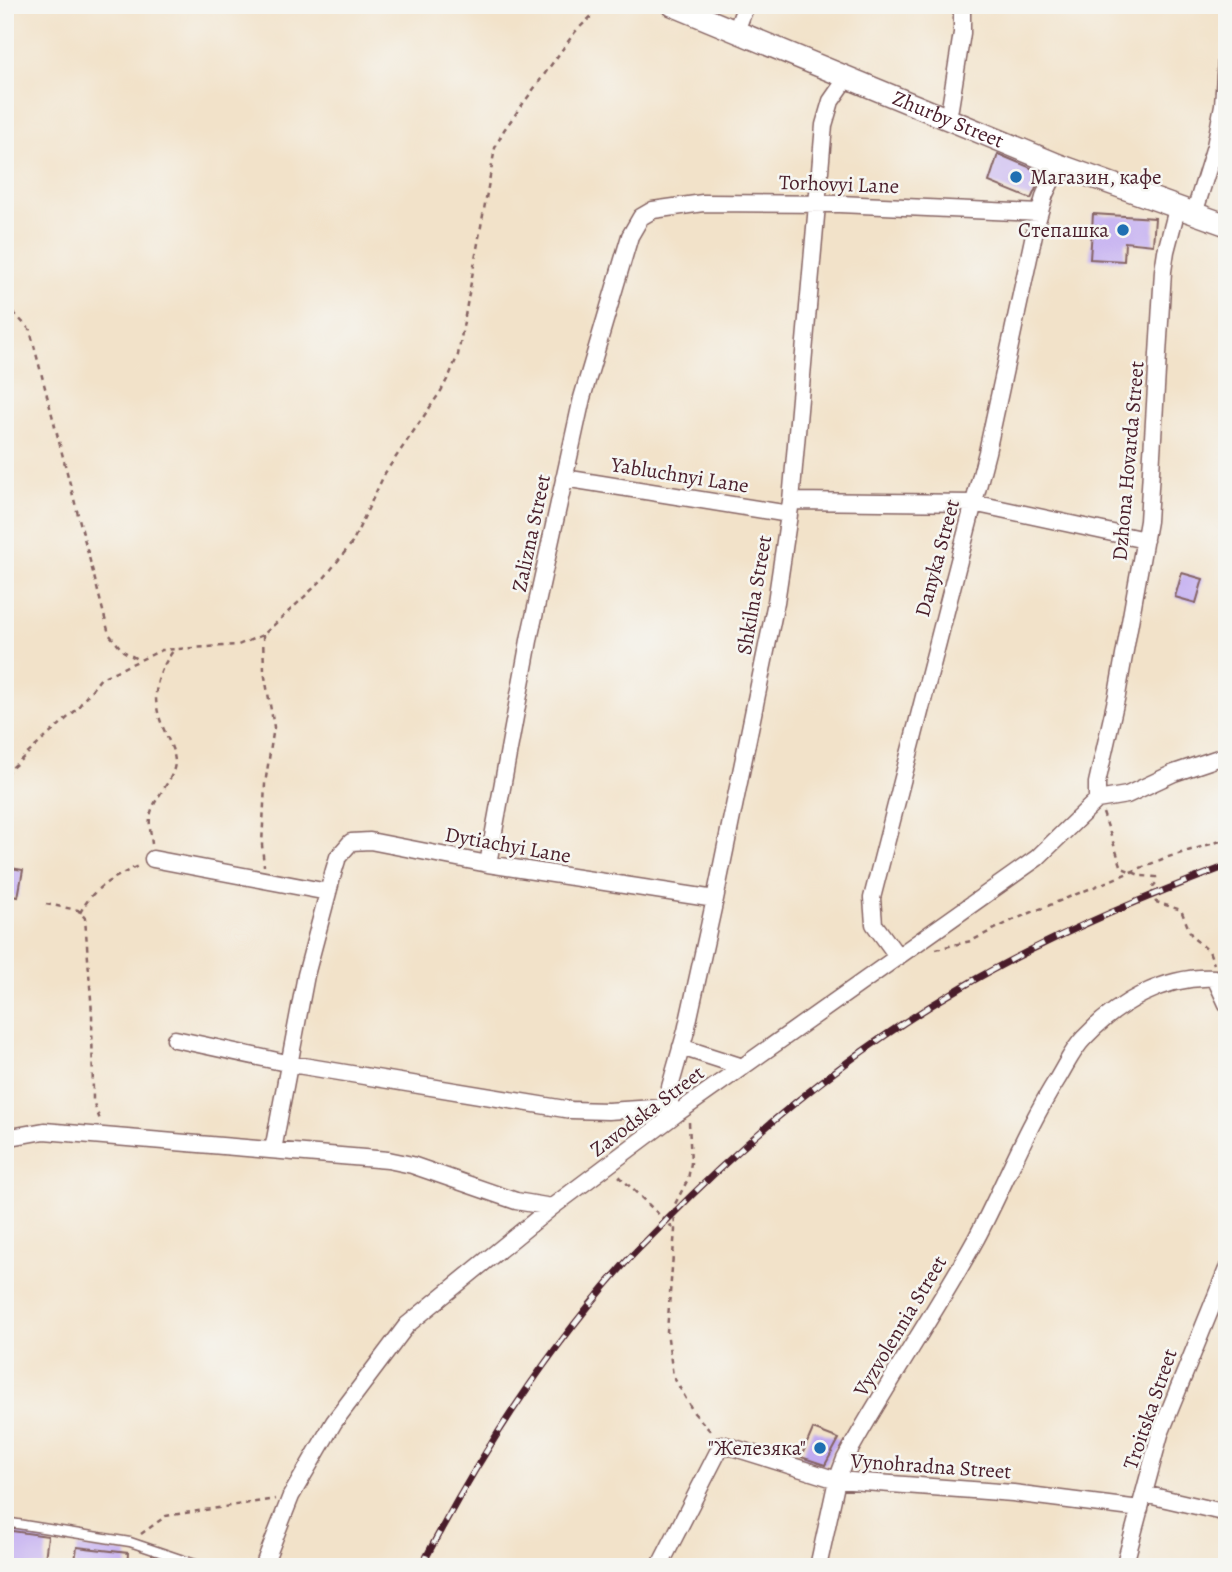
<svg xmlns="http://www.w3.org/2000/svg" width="1232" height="1572" font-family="Alegreya,serif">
<rect width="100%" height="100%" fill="#f6f6f2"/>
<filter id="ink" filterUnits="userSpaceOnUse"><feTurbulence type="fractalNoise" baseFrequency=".0143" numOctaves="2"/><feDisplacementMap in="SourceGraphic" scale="14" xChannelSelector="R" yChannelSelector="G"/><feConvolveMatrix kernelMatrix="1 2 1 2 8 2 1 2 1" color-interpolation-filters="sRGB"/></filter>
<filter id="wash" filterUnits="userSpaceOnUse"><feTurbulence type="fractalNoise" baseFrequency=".00686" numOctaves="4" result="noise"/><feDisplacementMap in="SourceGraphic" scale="28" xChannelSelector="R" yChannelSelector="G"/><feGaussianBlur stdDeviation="1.57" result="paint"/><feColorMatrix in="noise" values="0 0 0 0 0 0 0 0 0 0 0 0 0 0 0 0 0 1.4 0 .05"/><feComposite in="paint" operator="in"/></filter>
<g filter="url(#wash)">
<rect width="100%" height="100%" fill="#f2e2c9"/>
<g id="blocks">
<!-- building -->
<path fill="#c1aaf1" d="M998 154 1043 173 1031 199 989 182Z
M1093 214 1155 218 1153 245 1125 242 1124 261 1090 259Z
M1182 573 1203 579 1196 603 1175 597Z
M5 867 23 870 18 897 5 895Z
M813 1429 839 1439 825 1465 801 1457Z
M5 1530 48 1536 44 1567 5 1565Z
M77 1547 128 1553 127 1567H74Z"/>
</g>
</g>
<g filter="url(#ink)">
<use href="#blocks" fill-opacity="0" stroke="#856362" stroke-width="2"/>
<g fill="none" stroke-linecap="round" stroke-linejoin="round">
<defs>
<path id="service" d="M5 1522 130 1542 204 1567"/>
<path id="minor" d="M736 31 746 5
M945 119 950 108 962 33V5
M1194 214 1215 146 1223 105 1227 44
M564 478 789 514
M791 501 973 503 1145 540
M1097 800V783L1117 695 1148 521 1163 271 1166 251 1177 209
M153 859 328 892
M488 864 530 635 582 398 630 236 641 217 653 210 703 203 839 204 1039 213
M898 957 874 924 872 898 987 452 1036 225 1045 194 1059 165
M175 1039 291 1064 571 1110 608 1111 670 1107
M681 1047 743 1067
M676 1114 670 1107V1087L686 1031 715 899 776 602 791 501 824 125 831 101 847 78
M5 1138 44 1131 388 1160 412 1165 516 1201 552 1207 676 1114 1037 858 1097 800 1127 795 1174 773 1227 755
M273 1150 306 975 334 870 338 857 351 842 370 841 488 864 715 899
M1144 1494 1227 1513
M263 1567 291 1496 334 1422 407 1325 552 1207
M659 1567 722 1444 837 1480 1013 1493 1140 1509
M818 1567 837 1480 845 1459C886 1384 935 1314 976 1239 1004 1186 1025 1130 1058 1078 1066 1065 1073 1049 1084 1038 1117 1003 1165 975 1215 978L1227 1004
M1124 1567 1160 1434 1227 1269"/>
<g id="tertiary">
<path id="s1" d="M672 5 1059 165 1227 225"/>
</g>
</defs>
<!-- service casing -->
<use href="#service" stroke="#856362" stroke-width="11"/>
<!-- minor casing -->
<use href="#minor" stroke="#856362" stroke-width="19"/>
<!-- tertiary casing -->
<use href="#tertiary" stroke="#856362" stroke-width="24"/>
<!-- path -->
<path stroke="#856362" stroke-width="2.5" stroke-dasharray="5 5" stroke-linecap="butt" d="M5 294 13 312 30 330 109 634 123 651 137 659
M263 635 264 671 274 727 265 784 262 845 264 866
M5 774 75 711 101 678 162 650 238 645 263 635 299 602 325 577 352 543 385 473 441 391 450 374 458 355 495 148 504 130 575 32 603 5
M1103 813 1122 868 1142 876 1156 877V883L1151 889 1156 902 1181 910 1192 937 1209 951 1214 964
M152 844C151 836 149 825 150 817 153 797 173 783 175 763 175 752 169 742 165 732 151 701 153 679 173 651
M46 904 78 910 85 918 92 1013 93 1101 100 1120
M80 913C94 886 112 879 138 866
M936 949 971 941 1013 920 1165 858 1227 839
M689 1122 691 1163 688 1179 674 1206 675 1230 667 1331 673 1376 694 1413 713 1434
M619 1176 675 1230
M141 1534 166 1516 275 1499"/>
<!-- service -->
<use href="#service" stroke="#fff" stroke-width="8"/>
<!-- minor -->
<use href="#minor" stroke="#fff" stroke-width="16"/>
<!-- tertiary -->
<use href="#tertiary" stroke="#fff" stroke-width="21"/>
<defs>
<path id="rail" d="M421 1567C476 1461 541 1359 619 1270 633 1253 650 1238 665 1222 753 1132 853 1050 962 987 1046 938 1136 900 1227 866"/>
</defs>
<!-- rail casing -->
<use href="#rail" stroke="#4a1f2b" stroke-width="7"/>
<!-- rail -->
<use href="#rail" stroke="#f6f6f2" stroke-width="4.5" stroke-dasharray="13" stroke-linecap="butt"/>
</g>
</g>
<!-- markers -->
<g fill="#1f6fb2" stroke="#f6f6f2" stroke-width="2.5">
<circle cx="1016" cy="177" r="7"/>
<circle cx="1123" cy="230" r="7"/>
<circle cx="820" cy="1448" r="7"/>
</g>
<g text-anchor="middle" stroke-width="5" stroke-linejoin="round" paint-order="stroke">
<!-- street labels -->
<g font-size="21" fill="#4a1f2b" stroke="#f6f6f2">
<text dy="7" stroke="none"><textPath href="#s1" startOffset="299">Zhurby Street</textPath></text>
<text transform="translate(839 184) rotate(2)" y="7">Torhovyi Lane</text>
<text transform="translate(1128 461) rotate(-85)" y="7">Dzhona Hovarda Street</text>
<text transform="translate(680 475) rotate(9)" y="7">Yabluchnyi Lane</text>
<text transform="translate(531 533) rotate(-78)" y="7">Zalizna Street</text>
<text transform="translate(937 558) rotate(-75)" y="7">Danyka Street</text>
<text transform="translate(754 595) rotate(-80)" y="7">Shkilna Street</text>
<text transform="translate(508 845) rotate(10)" y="7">Dytiachyi Lane</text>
<text transform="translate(647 1111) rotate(-37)" y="7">Zavodska Street</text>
<text transform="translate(900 1326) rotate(-59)" y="7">Vyzvolennia Street</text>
<text transform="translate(1150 1409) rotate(-71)" y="7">Troitska Street</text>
<text transform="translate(931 1466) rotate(4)" y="7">Vynohradna Street</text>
</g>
<!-- poi labels -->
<g font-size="21" fill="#4a1f2b" stroke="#f6f6f2" text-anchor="end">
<text x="1030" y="184" text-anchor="start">Магазин, кафе</text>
<text x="1109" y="237">Степашка</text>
<text x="806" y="1455">"Железяка"</text>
</g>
</g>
<!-- margin -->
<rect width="1232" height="1572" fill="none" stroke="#f6f6f2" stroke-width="28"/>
</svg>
